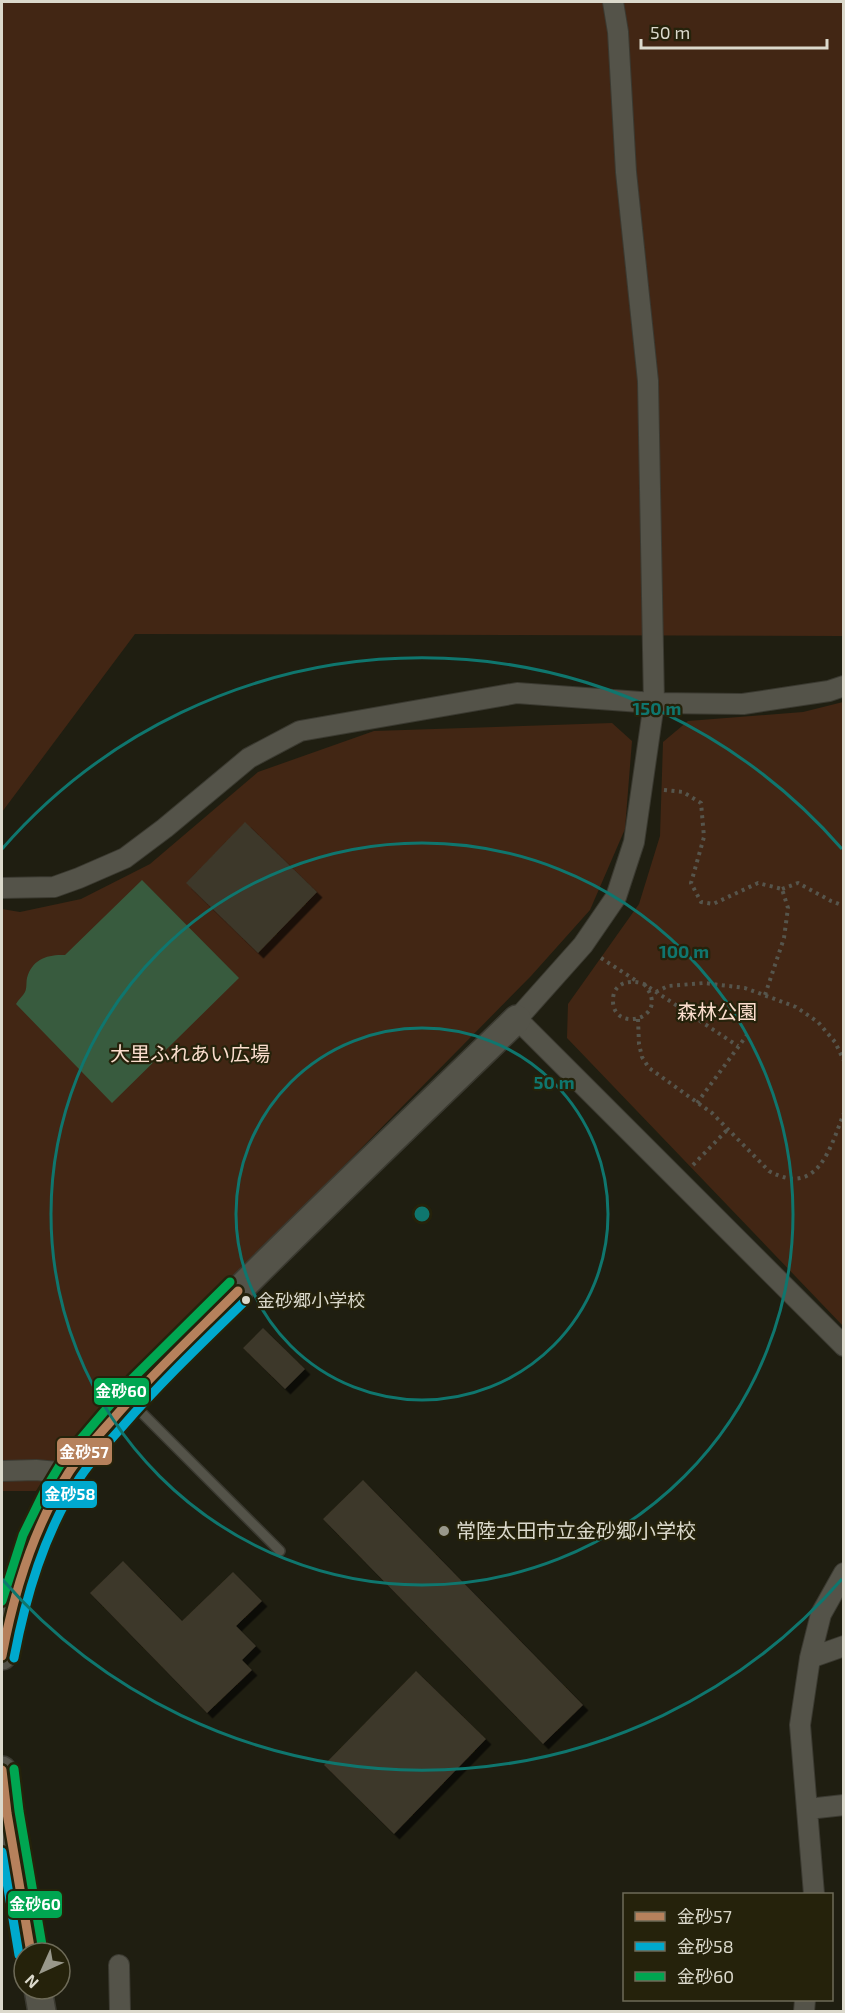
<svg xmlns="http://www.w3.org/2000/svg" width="845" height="2013" font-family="'Exo 2','Noto Sans JP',sans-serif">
<defs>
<filter id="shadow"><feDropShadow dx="5.5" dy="5.5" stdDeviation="0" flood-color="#0009"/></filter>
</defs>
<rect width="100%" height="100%" fill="#1f1e11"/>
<!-- green -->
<path fill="#422614" d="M2 2H843V636L135 634 2 812Z
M843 702H844L843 1326 567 1038 568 1004 639 904 660 836 663 742 688 721 803 712Z
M612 723 632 741 625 829 590 910 531 976 58 1456 36 1491H2V909L20 912 81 899 150 864 258 772 374 731Z"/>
<!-- water -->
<path fill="#385b3e" d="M142 880 239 978 112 1103 16 1004C18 1000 23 996 25 992 27 988 26 983 27 978 32 959 48 954 65 955Z"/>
<!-- building -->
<path fill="#3d3729" filter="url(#shadow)" d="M245 822 317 892 258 953 186 883Z
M263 1328 305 1369 285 1389 243 1348Z
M363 1480 583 1705 543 1744 323 1519Z
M123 1561 182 1621 233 1572 262 1601 236 1626 256 1646 242 1660 252 1670 207 1713 90 1593Z
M416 1671 486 1739 394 1834 324 1765Z"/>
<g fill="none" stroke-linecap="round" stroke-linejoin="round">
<defs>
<path id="lane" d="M129 1400 280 1551"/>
<path id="street" d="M613 2 618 32 626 172 648 381 654 703 634 842 616 897 583 945 517 1019 844 1346
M2 888 54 887 79 878 125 858 165 828 249 758 300 731 517 693 654 703 743 704 829 691 844 686
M2 1471 36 1470 68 1473
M810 1658 844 1646
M808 1809 844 1805
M814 1894 800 1725 810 1658 821 1614 844 1573
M119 1965 120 2012
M804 2012 805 2000"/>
<path id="secondary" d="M2 1656C13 1591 32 1532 68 1474 104 1417 167 1362 215 1314 314 1214 416 1117 517 1019
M2 1770 7 1813 31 1953
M38 1989 42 2012"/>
</defs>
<!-- lane casing -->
<use href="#lane" stroke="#3b3a31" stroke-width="12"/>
<!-- street casing -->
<use href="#street" stroke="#3b3a31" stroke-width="22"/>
<!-- secondary casing -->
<use href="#secondary" stroke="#3b3a31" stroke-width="30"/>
<!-- path -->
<path stroke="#56554c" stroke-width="4" stroke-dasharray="3 4.5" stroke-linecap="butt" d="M664 790 683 792 701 803 704 837 691 883 701 902 713 904 758 883 782 889 788 908 784 938 765 995
M782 889 798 883 831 901 844 906
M601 958 635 980
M644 984C673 1019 612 1034 613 1000 613 982 631 979 644 984L738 1046
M656 992 668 986 704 983 745 988 796 1007 818 1022 835 1042 844 1061
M638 1019 639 1044 642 1057 649 1068 712 1113 769 1171C818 1198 830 1148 844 1113
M697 1103 747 1035
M693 1165 728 1129"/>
<!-- lane -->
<use href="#lane" stroke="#545349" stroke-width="9"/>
<!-- street -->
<use href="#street" stroke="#545349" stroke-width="20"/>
<!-- secondary -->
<use href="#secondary" stroke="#545349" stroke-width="27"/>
<defs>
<path id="bus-1" d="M2 1656C14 1591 33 1528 69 1472 82 1453 98 1436 113 1419 152 1374 196 1333 238 1291
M2 1770 7 1813 31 1953"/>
<path id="bus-2" d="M14 1658C26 1595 44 1534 79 1479 91 1460 107 1444 122 1427 161 1382 204 1341 246 1300
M2 1852 19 1955"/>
<path id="bus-3" d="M2 1601 23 1535 45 1490 63 1460 132 1379 230 1282
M14 1769 19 1811 43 1951"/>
</defs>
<!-- bus-1 casing -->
<use href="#bus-1" stroke="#25220b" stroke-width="14"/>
<!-- bus-2 casing -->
<use href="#bus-2" stroke="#25220b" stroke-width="14"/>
<!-- bus-3 casing -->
<use href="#bus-3" stroke="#25220b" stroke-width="14"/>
<!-- bus-1 -->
<use href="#bus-1" stroke="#b6815c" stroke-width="9"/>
<!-- bus-2 -->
<use href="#bus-2" stroke="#00a9ce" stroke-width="9"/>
<!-- bus-3 -->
<use href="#bus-3" stroke="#00a651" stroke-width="9"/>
</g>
<!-- distance rings -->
<g fill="none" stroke="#0f766e" stroke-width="3">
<circle cx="422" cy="1214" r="186"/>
<circle cx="422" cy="1214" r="371"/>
<path d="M842 1579A557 557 0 0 1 2 1579M2 849A557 557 0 0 1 842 849"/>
</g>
<!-- markers -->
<circle fill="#dbd9cc" stroke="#25220b" stroke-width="2" cx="246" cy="1300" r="5"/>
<circle fill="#99988b" stroke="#25220b" stroke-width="2" cx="444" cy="1531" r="6"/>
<g text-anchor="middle" stroke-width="4.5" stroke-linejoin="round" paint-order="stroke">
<!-- bus labels -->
<g font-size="18" fill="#dbd9cc" stroke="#25220b" text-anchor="start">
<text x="257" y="1307">金砂郷小学校</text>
</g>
<!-- park labels -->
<g font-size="20" fill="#faddcd" stroke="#25220b">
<text x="717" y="1019">森林公園</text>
<text x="190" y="1061">大里ふれあい広場</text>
</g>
<!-- poi labels -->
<g font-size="20" fill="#dbd9cc" stroke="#25220b" text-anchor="start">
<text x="456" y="1538">常陸太田市立金砂郷小学校</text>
</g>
</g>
<circle cx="422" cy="1214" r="9" fill="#0f766e" stroke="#25220b" stroke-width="3"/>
<g font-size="18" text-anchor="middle" font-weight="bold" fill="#0f766e" stroke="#25220b" stroke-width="4.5" stroke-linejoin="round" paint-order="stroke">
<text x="657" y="715">150 m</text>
<text x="684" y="958">100 m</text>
<text x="554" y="1089">50 m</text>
</g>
<g stroke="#25220b" stroke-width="2">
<rect x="93" y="1377" width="57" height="29" rx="6" fill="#00a651"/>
<rect x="56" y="1437" width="57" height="29" rx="6" fill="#b6815c"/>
<rect x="41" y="1480" width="57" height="29" rx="6" fill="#00a9ce"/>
<rect x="7" y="1890" width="56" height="29" rx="6" fill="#00a651"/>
</g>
<g font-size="16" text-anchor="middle" font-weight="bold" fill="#fff">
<text x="121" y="1397">金砂60</text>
<text x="84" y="1458">金砂57</text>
<text x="70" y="1500">金砂58</text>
<text x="35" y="1910">金砂60</text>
</g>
<!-- border -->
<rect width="845" height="2013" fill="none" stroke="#dbd9cc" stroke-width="6"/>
<!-- legend -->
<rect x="623" y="1893" width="210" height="108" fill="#25220b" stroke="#6e6b58" stroke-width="1.5"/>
<rect x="635" y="1912" width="30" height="9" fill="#b6815c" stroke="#6e6b58" stroke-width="1.5"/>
<text x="677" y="1923" font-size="18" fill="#dbd9cc">金砂57</text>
<rect x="635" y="1942" width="30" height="9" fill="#00a9ce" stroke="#6e6b58" stroke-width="1.5"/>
<text x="677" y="1953" font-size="18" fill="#dbd9cc">金砂58</text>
<rect x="635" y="1972" width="30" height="9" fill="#00a651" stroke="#6e6b58" stroke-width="1.5"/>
<text x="677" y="1983" font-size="18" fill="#dbd9cc">金砂60</text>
<!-- north arrow -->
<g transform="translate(42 1971) rotate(225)"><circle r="28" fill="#25220b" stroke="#6e6b58" stroke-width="1.5"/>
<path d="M0-4.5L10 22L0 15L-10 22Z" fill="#99988b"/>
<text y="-9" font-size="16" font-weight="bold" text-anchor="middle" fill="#dbd9cc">N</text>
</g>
<!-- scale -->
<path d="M641 39v9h186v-9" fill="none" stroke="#dbd9cc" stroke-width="3"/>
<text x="650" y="39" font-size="18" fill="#dbd9cc" stroke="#25220b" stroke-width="4.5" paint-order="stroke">50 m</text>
</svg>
